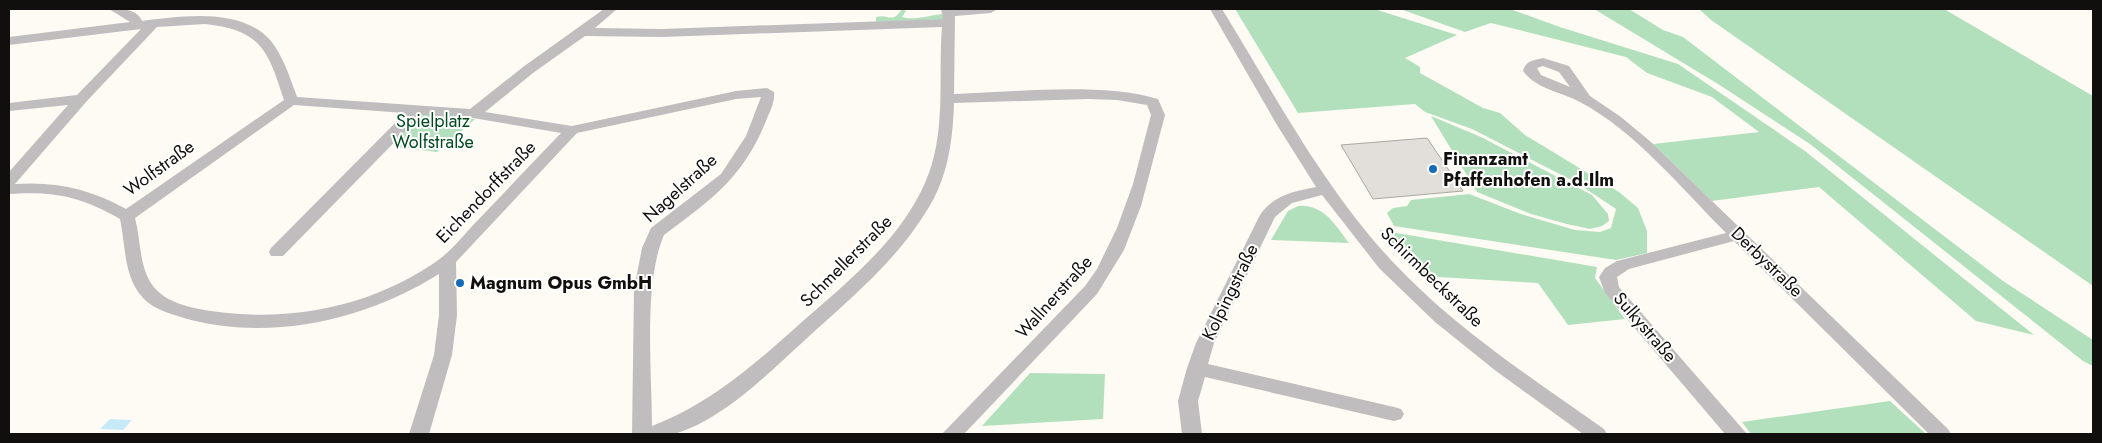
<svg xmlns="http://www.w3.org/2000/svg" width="2102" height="443" font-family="Jost,sans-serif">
<rect width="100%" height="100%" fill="#fefbf5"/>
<!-- green -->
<path fill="#b3e0bc" d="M902 9 906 11 902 17C912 21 931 15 942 14L944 19 876 22V17C889 13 892 25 902 9Z
M1235 9H1374L1457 35 1405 58 1420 67V73L1483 108 1500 113 1525 135 1619 192 1638 208 1647 231V253L1616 260 1394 226 1387 213 1393 208 1407 206 1411 200 1469 194 1521 214 1575 230 1600 232 1611 228 1616 209 1577 183 1472 129 1425 112 1415 104 1298 113Z
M1400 9H1510L1560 27 1678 64 1805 151 2034 335 1976 321 1819 187 1712 201 1653 144 1759 132 1712 97 1647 73 1626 57 1491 23 1465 32Z
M1594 9H1629L1663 30 1683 37 2003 281 2093 340V366L2083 361 1810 144 1718 84Z
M1699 9H1944L2093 96V286L1711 20Z
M433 113 475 119 437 152 398 147 404 141 388 139 418 116Z
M1431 116 1481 137 1592 195 1608 214 1609 221 1602 226 1590 229 1567 224 1531 214 1477 192Z
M1298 206C1324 204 1335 225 1349 243L1271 240 1288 211Z
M1379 230 1597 267 1595 278 1625 319 1568 325 1538 283 1422 276Z
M1030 373 1105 374 1103 419 982 426Z
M1890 401 1926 434H1751L1742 422Z"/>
<!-- water -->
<path fill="#c7eaf9" d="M110 419 132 420 123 430 100 429Z"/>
<!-- building -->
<path fill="#e2dfda" stroke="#aba8a3" d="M1427 138 1463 191 1373 199 1341 145Z"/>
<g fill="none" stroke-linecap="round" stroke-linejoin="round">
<!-- minor -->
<path fill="#c0bdbe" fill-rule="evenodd" d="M109 9C120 9 137 8 142 21 181 16 242 7 271 41 284 58 290 78 297 97L470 109 523 67 604 9H617L595 28 662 29 943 19 941 9H997L991 13 955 16 954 94C1014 92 1102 82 1158 99L1165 115 1141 206 1124 250 1097 294 964 434H942L1085 286 1097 269 1117 228 1133 184 1151 115 1147 105 1117 100 1088 99 954 103C953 136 949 169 934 198 903 256 852 297 805 340 770 372 720 422 673 434 662 437 644 435 632 434L634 289 642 248 651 228 721 174 746 136 761 97 736 99 577 133 456 262 457 315 452 355 429 434H409L434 355 439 315V274C367 319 275 341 191 320 175 315 155 311 143 298 123 276 126 246 120 219 80 196 53 191 9 194V172L68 105 9 111V103L77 95 141 29 9 45V37L130 22ZM205 24C261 30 268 50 284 100L126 209C91 189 55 181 15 184L86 102 157 27ZM942 27C938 75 946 126 929 173 906 235 852 278 803 321 756 363 712 403 652 426 652 372 643 283 664 235 711 200 743 178 766 121 770 111 775 103 774 92L767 88 736 91 572 126 485 112 533 73 585 36 662 37ZM294 105 405 113 271 248 269 252 271 256H283L421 115 473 118 561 133C533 162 506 191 478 220 466 232 454 248 441 258 375 306 291 323 211 311 191 308 166 303 153 286 139 268 141 240 135 218Z
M1210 9H1222C1275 95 1322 185 1391 260 1452 326 1530 377 1604 429L1607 434H1583L1496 371 1435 322 1379 268 1322 195 1292 203 1275 217 1214 343 1208 364 1394 407 1401 409 1404 414 1401 419 1394 421 1205 377 1198 401 1202 434H1182L1178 401 1187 368 1196 343 1260 215C1273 195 1295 191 1316 187L1277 125Z
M1543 58 1569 66 1590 96 1621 117 1651 142 1948 429 1951 434H1929L1734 241 1629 269 1617 277 1619 287 1747 434H1725L1605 293 1599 277 1605 268 1617 261 1726 233C1682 189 1635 131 1580 102 1561 92 1536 89 1523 71 1525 61 1534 60 1543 58ZM1543 66 1559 72 1570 87 1541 75 1537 68Z"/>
</g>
<!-- markers -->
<g fill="#156bb9" stroke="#fff" stroke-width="2">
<circle cx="1433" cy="169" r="5"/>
<circle cx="460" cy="283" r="5"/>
</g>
<g text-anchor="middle" stroke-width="4" stroke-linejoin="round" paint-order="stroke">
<!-- park labels -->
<g font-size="18" fill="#004a1e" stroke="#fff">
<text x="433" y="127">Spielplatz<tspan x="433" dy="21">Wolfstraße</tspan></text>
</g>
<!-- poi labels -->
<g font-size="18" font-weight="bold" fill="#100f0d" stroke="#fff" text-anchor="start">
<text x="1443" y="165">Finanzamt<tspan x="1443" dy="21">Pfaffenhofen a.d.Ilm</tspan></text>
<text x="470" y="289">Magnum Opus GmbH</text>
</g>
<!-- street labels -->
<g font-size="18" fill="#100f0d" stroke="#fff">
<text transform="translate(159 168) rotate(-36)" y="6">Wolfstraße</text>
<text transform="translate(680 188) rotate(-42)" y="6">Nagelstraße</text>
<text transform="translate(486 192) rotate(-46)" y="6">Eichendorffstraße</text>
<text transform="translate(846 261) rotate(-45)" y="6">Schmellerstraße</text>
<text transform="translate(1767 262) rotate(44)" y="6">Derbystraße</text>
<text transform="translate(1432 277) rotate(44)" y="6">Schirmbeckstraße</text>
<text transform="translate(1230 292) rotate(-64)" y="6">Kolpingstraße</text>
<text transform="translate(1054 297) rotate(-48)" y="6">Wallnerstraße</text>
<text transform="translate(1645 327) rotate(49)" y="6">Sulkystraße</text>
</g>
</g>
<!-- border -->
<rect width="2102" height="443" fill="none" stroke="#100f0d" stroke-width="20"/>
</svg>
